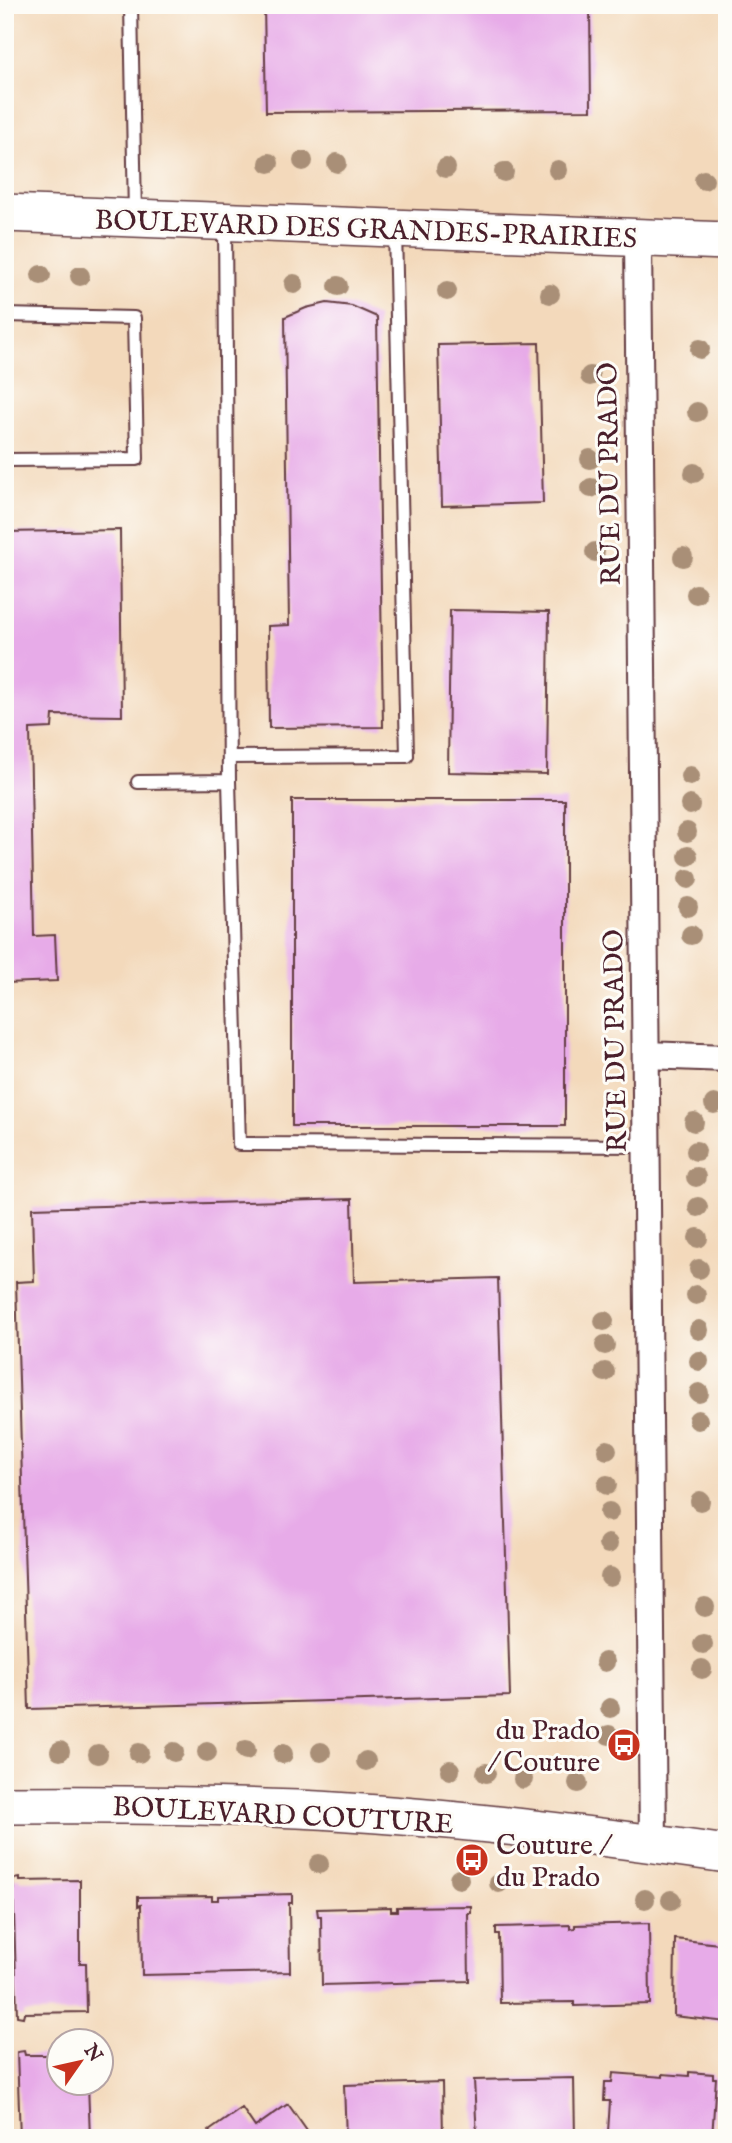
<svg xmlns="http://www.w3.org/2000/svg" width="732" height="2143" font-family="'IM FELL English',serif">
<rect width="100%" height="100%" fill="#fdfcf7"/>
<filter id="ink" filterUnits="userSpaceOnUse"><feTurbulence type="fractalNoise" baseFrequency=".0143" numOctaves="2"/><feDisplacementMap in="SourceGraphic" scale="14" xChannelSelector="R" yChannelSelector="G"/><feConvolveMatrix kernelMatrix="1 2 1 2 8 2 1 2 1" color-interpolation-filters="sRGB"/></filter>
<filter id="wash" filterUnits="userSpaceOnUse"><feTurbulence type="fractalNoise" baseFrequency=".00686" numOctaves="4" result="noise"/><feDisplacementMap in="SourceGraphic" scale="28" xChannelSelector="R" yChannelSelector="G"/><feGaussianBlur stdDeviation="1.57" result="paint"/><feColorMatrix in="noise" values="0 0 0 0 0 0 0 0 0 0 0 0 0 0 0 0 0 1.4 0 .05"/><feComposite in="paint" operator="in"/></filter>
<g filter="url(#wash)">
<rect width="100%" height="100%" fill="#f3d9bb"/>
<g id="blocks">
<!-- building -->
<path fill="#e7abe8" d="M264 5H590L591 110 266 112Z
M327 303 352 306 377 317 383 727 269 728 268 626 289 625 285 317 306 308Z
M539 343 543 503 442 506 438 345Z
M120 530 122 716 53 715 52 728 30 729 34 936 55 935 57 981 5 983V532Z
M450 610 549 612 547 774 448 772Z
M292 800H565V1126H292Z
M352 1199 354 1282 498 1278 510 1696 29 1709 16 1282 34 1281 32 1208Z
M20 1878V1881L80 1880V1963H86L87 2012 24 2013 23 2017 17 2016 13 1879Z
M292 1894V1903H289L290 1972 142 1975 141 1905 138 1906V1897L212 1896V1900H218V1896Z
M471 1906V1913H468L469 1981 322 1985 321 1916H318L317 1909 391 1907V1911H397V1907Z
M649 1923 650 2004 574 2006V2002L500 2003 499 1934H496V1927L570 1925V1929L575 1928V1925Z
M675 1939 727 1945V2022L674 2016Z
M24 2051 25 2055H60V2084H88L90 2138H20L17 2052Z
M689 2072 713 2074V2078H716L712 2138H604L605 2132H608L610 2101H604L605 2082H612L613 2073 663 2077V2074L689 2076Z
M574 2078 575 2138H477L474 2080Z
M442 2082 443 2138H346L344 2085Z
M288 2104 312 2138H213L209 2131 242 2108 255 2127Z"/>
</g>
</g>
<g filter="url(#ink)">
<use href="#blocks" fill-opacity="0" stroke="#633b41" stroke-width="2"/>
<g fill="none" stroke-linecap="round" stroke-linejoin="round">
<defs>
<path id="lane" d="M131 5 135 215
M225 223 229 781 239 1144 647 1146
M5 315 134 318 137 459 5 460
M229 757 407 756 395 230
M138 782 229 781"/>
<path id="street" d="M638 239 653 1843
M646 1055 727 1058"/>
<path id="secondary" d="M5 213 727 241
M5 1805C103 1804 201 1805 298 1809 441 1816 585 1834 727 1854"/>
</defs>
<!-- lane casing -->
<use href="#lane" stroke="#633b41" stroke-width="16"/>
<!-- street casing -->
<use href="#street" stroke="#633b41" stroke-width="30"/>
<!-- secondary casing -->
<use href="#secondary" stroke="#633b41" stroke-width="40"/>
<!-- lane -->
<use href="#lane" stroke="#fff" stroke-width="12"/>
<!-- street -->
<use href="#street" stroke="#fff" stroke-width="26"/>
<!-- secondary -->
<use href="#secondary" stroke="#fff" stroke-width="37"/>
</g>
<!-- trees -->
<g fill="#a98f77">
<circle cx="303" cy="161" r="10"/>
<circle cx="269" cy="163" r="10"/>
<circle cx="337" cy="163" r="10"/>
<circle cx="446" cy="168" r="10"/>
<circle cx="558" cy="170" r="10"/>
<circle cx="504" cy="172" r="10"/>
<circle cx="704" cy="180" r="10"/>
<circle cx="41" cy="275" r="10"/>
<circle cx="80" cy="276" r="10"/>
<circle cx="294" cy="284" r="10"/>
<circle cx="338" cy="286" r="10"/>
<circle cx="447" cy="291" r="10"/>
<circle cx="550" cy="294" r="10"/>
<circle cx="700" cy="349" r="10"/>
<circle cx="590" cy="376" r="10"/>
<circle cx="697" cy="412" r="10"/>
<circle cx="590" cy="459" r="10"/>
<circle cx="694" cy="473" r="10"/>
<circle cx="591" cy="488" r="10"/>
<circle cx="595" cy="552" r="10"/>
<circle cx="683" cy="557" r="10"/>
<circle cx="696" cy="594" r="10"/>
<circle cx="690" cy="776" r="10"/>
<circle cx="690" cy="805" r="10"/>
<circle cx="687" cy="832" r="10"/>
<circle cx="688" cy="856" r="10"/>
<circle cx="688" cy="879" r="10"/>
<circle cx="688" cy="907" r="10"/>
<circle cx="691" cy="935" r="10"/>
<circle cx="714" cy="1104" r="10"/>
<circle cx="694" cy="1122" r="10"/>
<circle cx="696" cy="1151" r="10"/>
<circle cx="696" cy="1177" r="10"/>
<circle cx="698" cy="1207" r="10"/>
<circle cx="698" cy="1238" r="10"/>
<circle cx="699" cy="1269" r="10"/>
<circle cx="696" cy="1295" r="10"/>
<circle cx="604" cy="1321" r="10"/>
<circle cx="699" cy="1330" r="10"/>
<circle cx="605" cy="1345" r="10"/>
<circle cx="699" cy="1361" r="10"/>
<circle cx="605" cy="1372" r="10"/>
<circle cx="699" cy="1393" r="10"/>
<circle cx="698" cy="1420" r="10"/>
<circle cx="607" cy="1450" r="10"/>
<circle cx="607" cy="1485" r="10"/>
<circle cx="700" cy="1501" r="10"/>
<circle cx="609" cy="1512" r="10"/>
<circle cx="608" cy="1544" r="10"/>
<circle cx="610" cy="1577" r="10"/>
<circle cx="705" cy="1607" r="10"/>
<circle cx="703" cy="1644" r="10"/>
<circle cx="605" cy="1662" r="10"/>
<circle cx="702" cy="1669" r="10"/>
<circle cx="610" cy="1708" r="10"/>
<circle cx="609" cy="1735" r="10"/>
<circle cx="246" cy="1750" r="10"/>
<circle cx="60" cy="1751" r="10"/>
<circle cx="174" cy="1752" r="10"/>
<circle cx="207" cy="1752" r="10"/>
<circle cx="321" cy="1752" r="10"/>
<circle cx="139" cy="1753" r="10"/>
<circle cx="98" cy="1754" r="10"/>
<circle cx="283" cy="1754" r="10"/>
<circle cx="366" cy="1761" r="10"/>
<circle cx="450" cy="1770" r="10"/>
<circle cx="486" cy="1773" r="10"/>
<circle cx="523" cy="1779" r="10"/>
<circle cx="578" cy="1783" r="10"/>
<circle cx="319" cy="1864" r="10"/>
<circle cx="459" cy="1879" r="10"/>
<circle cx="499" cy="1883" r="10"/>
<circle cx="645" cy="1899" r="10"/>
<circle cx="671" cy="1900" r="10"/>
</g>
</g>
<!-- icons -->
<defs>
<symbol id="bus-disc" viewBox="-11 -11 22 22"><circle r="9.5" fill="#c8321e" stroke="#fdfcf7"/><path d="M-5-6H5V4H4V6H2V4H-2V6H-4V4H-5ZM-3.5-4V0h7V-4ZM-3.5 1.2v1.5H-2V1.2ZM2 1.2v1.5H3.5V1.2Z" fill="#fff"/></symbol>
</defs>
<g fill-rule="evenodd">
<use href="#bus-disc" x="605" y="1726" width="38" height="38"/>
<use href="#bus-disc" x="453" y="1841" width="38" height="38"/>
</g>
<g text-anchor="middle" stroke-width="6" stroke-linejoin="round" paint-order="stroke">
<!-- street labels -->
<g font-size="28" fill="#4a1f2b" stroke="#fdfcf7">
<text transform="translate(366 228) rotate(2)" y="10">BOULEVARD DES GRANDES-PRAIRIES</text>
<text transform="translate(608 474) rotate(-91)" y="10">RUE DU PRADO</text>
<text transform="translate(614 1041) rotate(-91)" y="10">RUE DU PRADO</text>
<text transform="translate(283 1814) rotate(3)" y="10">BOULEVARD COUTURE</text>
</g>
<!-- poi labels -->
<g font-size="28" fill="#4a1f2b" stroke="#fdfcf7" text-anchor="end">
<text x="600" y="1739">du Prado<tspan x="600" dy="32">/ Couture</tspan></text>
<text x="496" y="1854" text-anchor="start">Couture /<tspan x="496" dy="32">du Prado</tspan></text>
</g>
</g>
<!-- margin -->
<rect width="732" height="2143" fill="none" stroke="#fdfcf7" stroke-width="28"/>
<!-- north arrow -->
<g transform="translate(80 2062) rotate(56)"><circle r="33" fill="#fdfcf7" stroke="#b5a4a5" stroke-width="2"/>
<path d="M0-5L12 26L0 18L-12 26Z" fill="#c8321e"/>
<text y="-10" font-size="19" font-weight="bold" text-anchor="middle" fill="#4a1f2b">N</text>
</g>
</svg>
